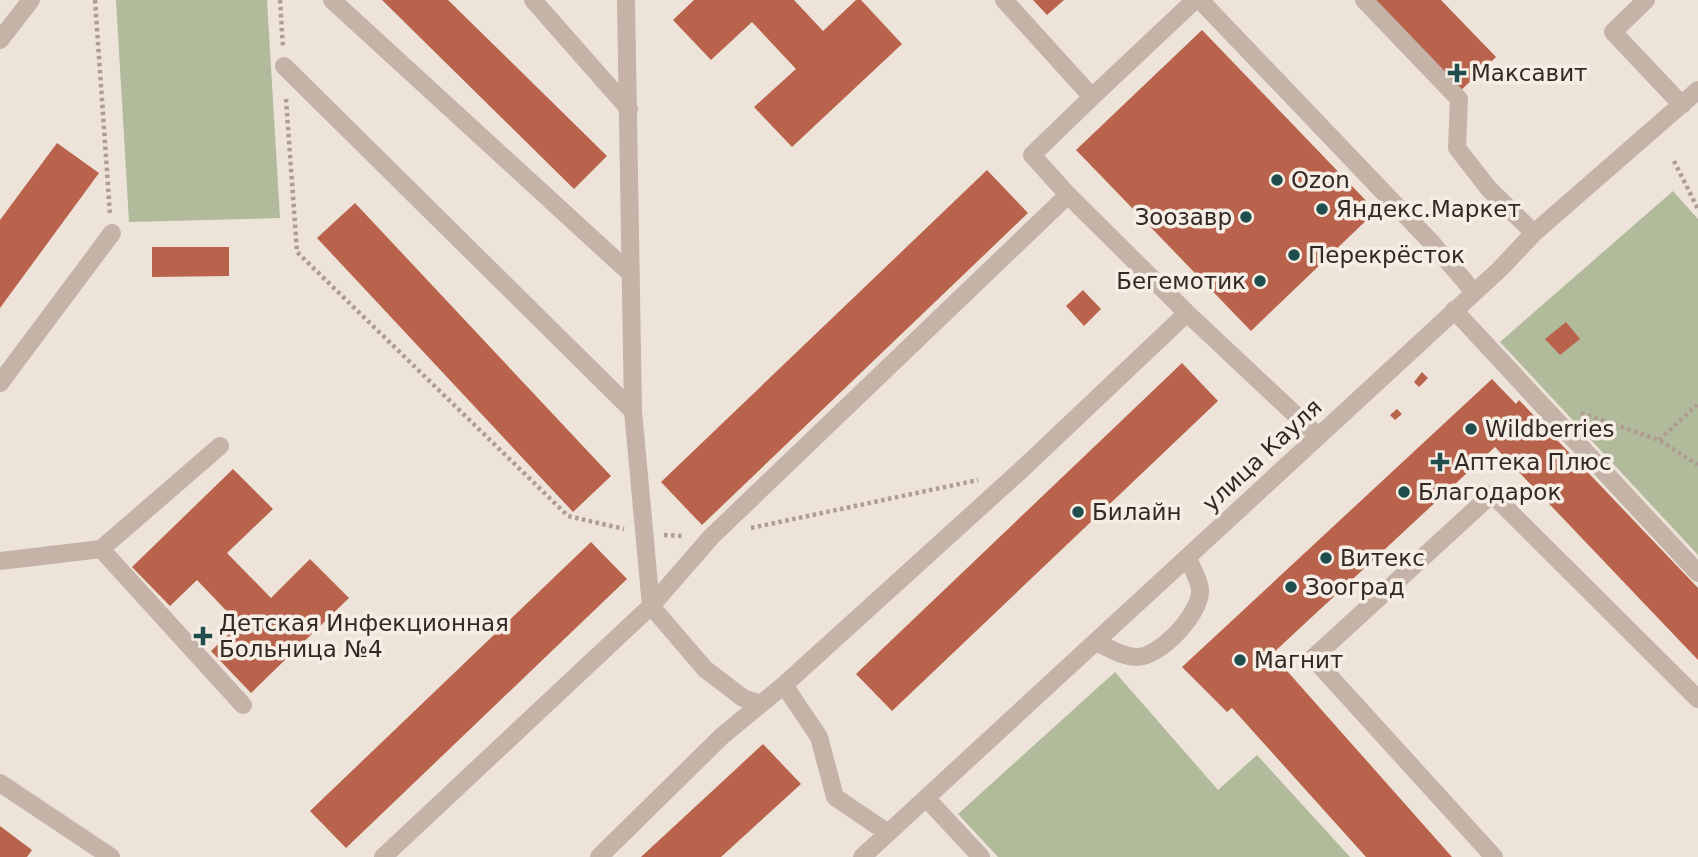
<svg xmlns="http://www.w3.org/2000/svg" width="1698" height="857" font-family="'DejaVu Sans',sans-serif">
<rect width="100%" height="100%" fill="#eee3d9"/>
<!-- green -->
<path fill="#b1bb9b" d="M116 0H267L280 218 129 222Z
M1673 191 1698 219V555L1500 342Z
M1115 672 1218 790 1257 755 1350 857H998L958 814Z"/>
<!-- building -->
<path fill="#b9634c" d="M382 0H448L607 156 574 189Z
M694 0H794L823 31 856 0H861L902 44 792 147 754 107 796 69 752 22 711 60 673 20Z
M1033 0H1064L1047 15Z
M1371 0H1441L1496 57 1458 93Z
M1202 30 1376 211 1251 331 1076 150Z
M57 143 99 173 0 308V220Z
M987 170 1028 213 702 525 661 482Z
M355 203 611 476 573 512 317 238Z
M152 247H229V276L152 277Z
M1083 290 1101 309 1084 326 1066 306Z
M1566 322 1580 339 1560 355 1545 339Z
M1182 363 1218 401 892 711 856 674Z
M1422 372 1428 378 1419 387 1414 382Z
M1492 379 1516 404 1519 400 1698 588V660L1495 447 1272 654 1452 857H1366L1232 708 1227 712 1182 667Z
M1397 409 1402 414 1395 420 1390 415Z
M233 469 273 509 227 553 271 598 310 559 349 598 251 693 211 651 239 624 197 580 170 606 132 567Z
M591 542 627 579 346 848 310 811Z
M763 744 801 784 721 857H641Z
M0 826 32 850 27 857H0Z"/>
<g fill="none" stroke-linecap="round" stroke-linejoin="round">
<!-- path -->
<path stroke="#b09d91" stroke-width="4.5" stroke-dasharray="3.5 3.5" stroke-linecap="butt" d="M95 0 110 214
M280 0 283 48
M286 99 297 252 568 516 624 529
M1674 161 1698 209
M1581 413 1659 440 1698 465
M1659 440 1698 404
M751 528 978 480
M664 535 683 536"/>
<!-- minor -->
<path stroke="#c4b3a6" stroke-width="18" d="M332 0 631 274
M533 0 629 109
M626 0 633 411 651 606 705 669 743 698 761 704
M1004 0 1092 97 1195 0
M1200 0 1432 243 1474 292
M1364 0 1459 99 1457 148 1489 189 1534 233
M1646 0 1613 32 1682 105
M0 40 31 0
M284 66 633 411
M1068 195 1032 155 1092 97
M1454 310 1698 573
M0 383 112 233
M101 549 243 705
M0 561 101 549 220 446
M1096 642C1109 648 1123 657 1137 657 1160 657 1202 613 1200 589 1199 579 1191 567 1188 558
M784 685 819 737 835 797 888 833
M0 783 111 857
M927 799 981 857
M383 857 651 606 711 537 1068 195 1187 313 1318 436
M599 857 722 736 784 685 1020 471 1187 313
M862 857 1500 269 1534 233 1698 90
M1494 857 1313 658 1492 494 1698 699"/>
</g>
<!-- markers -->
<g fill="#204d4e" stroke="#f6eee4" stroke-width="2.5">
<path d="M1453.5 62.5h7v7h7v7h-7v7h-7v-7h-7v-7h7z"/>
<circle cx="1277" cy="180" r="7"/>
<circle cx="1322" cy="209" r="7"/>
<circle cx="1246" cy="217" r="7"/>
<circle cx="1294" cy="255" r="7"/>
<circle cx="1260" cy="281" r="7"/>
<circle cx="1471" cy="429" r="7"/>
<path d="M1436.5 451.5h7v7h7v7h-7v7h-7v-7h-7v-7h7z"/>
<circle cx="1404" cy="492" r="7"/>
<circle cx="1078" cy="512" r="7"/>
<circle cx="1326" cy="558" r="7"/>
<circle cx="1291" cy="587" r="7"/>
<path d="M199.5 625.5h7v7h7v7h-7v7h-7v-7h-7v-7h7z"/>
<circle cx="1240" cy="660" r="7"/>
</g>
<g text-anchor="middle" stroke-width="7" stroke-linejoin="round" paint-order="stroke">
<!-- poi labels -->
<g font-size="23" fill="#322926" stroke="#f6eee4" text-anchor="start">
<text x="1471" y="81">Максавит</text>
<text x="1291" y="188">Ozon</text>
<text x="1336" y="217">Яндекс.Маркет</text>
<text x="1232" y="225" text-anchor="end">Зоозавр</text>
<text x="1308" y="263">Перекрёсток</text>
<text x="1246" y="289" text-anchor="end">Бегемотик</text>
<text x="1485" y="437">Wildberries</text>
<text x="1454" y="470">Аптека Плюс</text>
<text x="1418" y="500">Благодарок</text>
<text x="1092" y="520">Билайн</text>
<text x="1340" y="566">Витекс</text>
<text x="1305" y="595">Зооград</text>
<text x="219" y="631">Детская Инфекционная<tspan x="219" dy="26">Больница №4</tspan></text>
<text x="1254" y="668">Магнит</text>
</g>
<!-- street labels -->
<g font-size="23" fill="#322926" stroke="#f6eee4">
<text transform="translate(1262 455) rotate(-43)" y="8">улица Кауля</text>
</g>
</g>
</svg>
